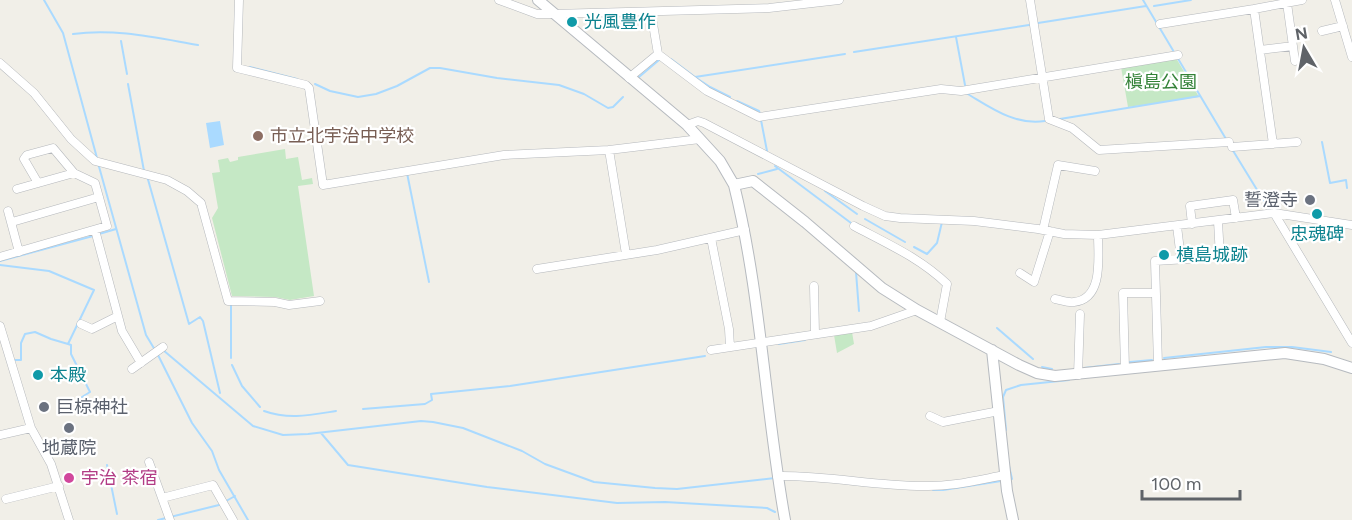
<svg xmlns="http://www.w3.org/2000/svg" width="1352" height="520" font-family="Figtree,'Noto Sans JP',sans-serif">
<rect width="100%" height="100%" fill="#f1efe8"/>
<!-- green -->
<path fill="#c5e8c5" d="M1176 58 1199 97 1128 107 1121 67Z
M285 149 286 159 298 157 302 180 312 178 313 184 298 186 314 296 290 300 275 297 232 296 212 218 218 208 212 173 220 172 218 160 228 158 230 162 238 160V157Z
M852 332 854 344 837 353 834 335Z"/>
<!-- water -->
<path fill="#aadaff" d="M220 121 224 145 210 148 206 123Z"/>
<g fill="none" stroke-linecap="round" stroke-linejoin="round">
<!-- stream -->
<path stroke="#aadaff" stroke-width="2" d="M44 0 63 33 97 158
M1143 0 1174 52
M1154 6 1191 0
M1038 23 1146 6
M73 34C115 28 157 38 198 45
M956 37 965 85
M121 41 127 74
M854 52 1029 25
M1177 57 1226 139
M671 59 695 77 845 54
M250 67 297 79
M639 77 659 60
M695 77 710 87 730 97
M128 84 144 171
M315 84 330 91 358 97 376 94 397 86 430 68H440L497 78 559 85 584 94 608 108 613 107 623 97
M966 93C990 107 1015 126 1045 121
M737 101 759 111 761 116
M1060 119 1200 96
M761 120 767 151
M1322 142 1330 183 1346 180 1347 188
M1232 149 1270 211
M98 163 146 335 155 350
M775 166 851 223
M407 173 429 282
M758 174 777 169
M147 176 189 324 200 317 203 321 220 393
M825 191 857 214
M865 219 905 242
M99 234 116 229
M914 247 927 254 937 243 942 222
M0 261 93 236
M0 265 49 271 94 290 68 344
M856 272 859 311
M231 305V358
M997 328 1033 359
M779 344 805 340
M163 350 253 426 283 435 308 434 421 421 433 422 463 428 522 451 545 464 594 482 655 488 677 489 775 478
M158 355 192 423 212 451 219 470 248 520
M1164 358 1266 347H1292L1331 352
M14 360H21V343L25 334 35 332 51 339 68 344 71 345V354L90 392 82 397
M1130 362 1152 360
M232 365 242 386 260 407
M1042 367 1052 369
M1084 368 1119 364
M363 409 425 404 432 400 431 394 510 386 705 356
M264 411C289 420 311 415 336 411
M1006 430 1003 397 1006 390 1021 385 1069 380
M321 433 348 465 487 487 617 503 665 502 767 508 775 512
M107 465 117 514
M1009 466 1012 479H1010
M933 490H943L1001 481
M158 520 219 505 235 496"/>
<defs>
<path id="street" d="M239 0 237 68 306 85 309 88 323 185 504 155 609 150 700 139
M499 0 537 14H553L769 8 839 0
M1030 0 1049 119 1072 128 1099 150 1229 142
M1335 0 1352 57
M1287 3 1295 61
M1254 9 1302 0
M1160 24 1254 9 1273 144
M1322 31 1343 26
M1260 50 1293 46
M658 54 707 91 759 117 941 89 961 91 1178 55
M0 63 34 93 71 139 95 161 167 180 187 191 201 203 228 301 275 302 289 305 320 301
M629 78 658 54 651 12
M687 125 698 121 704 123 863 206 885 216 900 218 974 221 1038 229 1064 234 1098 235 1274 213 1352 225
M1232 147 1297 142
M609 150 626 254
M17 189 74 173
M8 211 19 252
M1274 213 1352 343
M12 222 99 197
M1192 224 1190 206 1233 200 1236 218
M854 226C886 243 920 258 947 284L940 322
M1177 226 1181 259
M95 230 122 331 141 363
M1043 230 1058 165 1095 171
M711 238 729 329 730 347
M0 257 107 226 95 183 74 173 53 148 27 155 24 159 38 183
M537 269 657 250 745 230
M1020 273 1034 282 1050 231
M814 286 815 334
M1055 299C1061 300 1068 303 1074 302 1104 299 1098 256 1098 235
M81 324 92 329 118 316
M0 326 31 428 51 464 69 520
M711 350 871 326 917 310
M1158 365 1155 261 1220 257 1218 221
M132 369 163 347
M1125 369 1123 293H1156
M1078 375 1080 314
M930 416 943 422 999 411
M0 435 31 428
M149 462 170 520
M777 476C826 475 874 486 923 486 951 487 978 480 1005 475
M162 498 213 485 233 520
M6 499 59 486"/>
<path id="secondary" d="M538 0 687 125 720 161 734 185 753 181 805 222 882 288 917 310 1019 365 1037 373 1055 376 1285 353 1324 359 1352 368
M734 185C761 294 765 409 785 520
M992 350 1007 491 1013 520"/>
</defs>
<!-- street casing -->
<use href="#street" stroke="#b5b8bc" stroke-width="9"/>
<!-- secondary casing -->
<use href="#secondary" stroke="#b6babf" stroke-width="12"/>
<!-- street -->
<use href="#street" stroke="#fff" stroke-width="8"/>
<!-- secondary -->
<use href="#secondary" stroke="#fff" stroke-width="10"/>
</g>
<!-- markers -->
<g fill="#0f9aa8" stroke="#fff" stroke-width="2">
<circle cx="572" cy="22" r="6"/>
<circle cx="1317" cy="214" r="6"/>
<circle cx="1164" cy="255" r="6"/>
<circle cx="38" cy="375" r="6"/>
</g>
<circle fill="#8d6e63" stroke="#fff" stroke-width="2" cx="258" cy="136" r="6"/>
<g fill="#6b7280" stroke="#fff" stroke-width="2">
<circle cx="1310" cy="200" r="6"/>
<circle cx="44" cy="407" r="6"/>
<circle cx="69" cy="428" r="6"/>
</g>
<circle fill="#d1479c" stroke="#fff" stroke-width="2" cx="69" cy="478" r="6"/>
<g text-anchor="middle" stroke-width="4.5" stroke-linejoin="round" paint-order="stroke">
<!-- culture labels -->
<g font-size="18" fill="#0d838f" stroke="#fff" text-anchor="start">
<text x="584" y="28">光風豊作</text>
<text x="1317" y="240" text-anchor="middle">忠魂碑</text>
<text x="1176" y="261">槙島城跡</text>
<text x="50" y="381">本殿</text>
</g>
<!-- park labels -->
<g font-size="18" fill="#348238" stroke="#fff">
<text x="1161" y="88">槇島公園</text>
</g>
<!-- education labels -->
<g font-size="18" fill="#785e54" stroke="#fff" text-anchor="start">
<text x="270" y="142">市立北宇治中学校</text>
</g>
<!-- worship labels -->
<g font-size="18" fill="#5b616d" stroke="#fff" text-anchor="end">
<text x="1298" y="206">誓澄寺</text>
<text x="56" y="413" text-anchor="start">巨椋神社</text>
<text x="69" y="454" text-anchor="middle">地蔵院</text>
</g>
<!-- hotel labels -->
<g font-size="18" fill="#b23c85" stroke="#fff" text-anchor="start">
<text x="81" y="484">宇治 茶宿</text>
</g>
</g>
<!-- north arrow -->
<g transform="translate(1304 48) rotate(350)" stroke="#ffffff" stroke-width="4.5" paint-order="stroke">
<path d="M0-4.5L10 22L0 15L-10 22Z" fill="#5f6368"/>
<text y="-9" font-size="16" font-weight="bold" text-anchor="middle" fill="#5f6368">N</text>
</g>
<!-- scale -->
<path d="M1142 490v9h98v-9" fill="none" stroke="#5f6368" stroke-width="3"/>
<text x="1151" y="490" font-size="18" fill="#5f6368" stroke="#ffffff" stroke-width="4.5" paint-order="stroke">100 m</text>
</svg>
